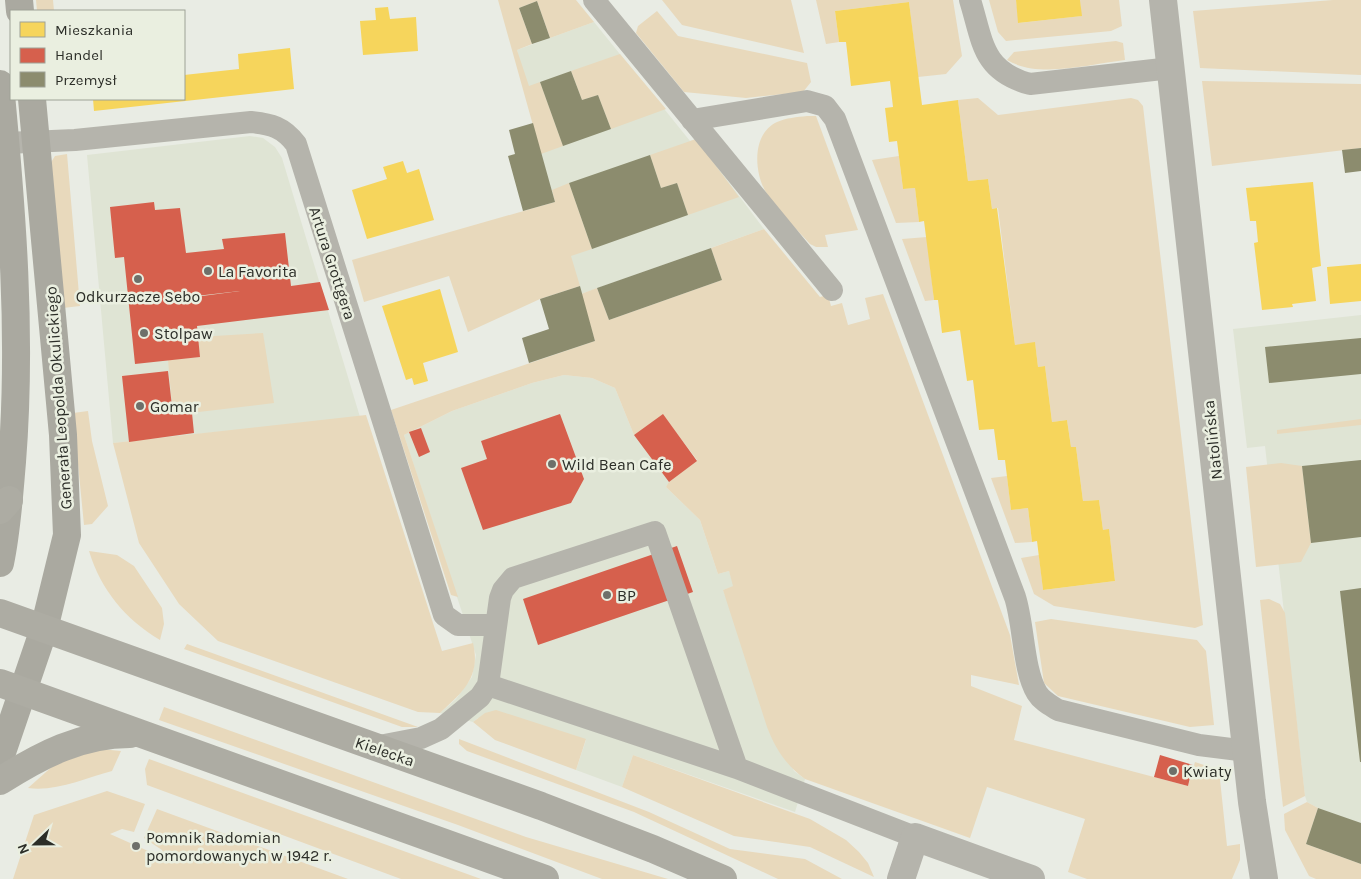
<svg xmlns="http://www.w3.org/2000/svg" width="1361" height="879" font-family="Karla,sans-serif">
<rect width="100%" height="100%" fill="#e9ece4"/>
<!-- built -->
<path fill="#dfe4d4" d="M594 22 690 141 696 139 764 229 581 294 541 154 517 50Z
M250 136 263 138 275 147 282 158 360 417 113 443 87 155Z
M1361 315V864L1306 844 1318 808 1307 802 1305 796 1265 446 1247 448 1233 329Z
M564 375 592 378 615 388 634 435 663 414 697 461 666 487 700 520 718 574 729 571 734 586 723 590 794 771 805 779 795 812 633 755 622 787 576 770 586 740 478 718 473 722 440 713 456 699 472 677 476 655 404 435 452 411 532 383Z"/>
<!-- green -->
<path fill="#e8d9bc" d="M36 0H53L54 11H37Z
M498 0H576L594 22 550 38 537 1 519 8 532 44 517 50 529 86 540 82 563 146 541 154Z
M662 0H791L804 53 682 25Z
M816 0H953L962 56 946 74 918 77 909 2 835 11 839 42 826 44Z
M989 0H1016L1019 23 1081 16 1080 0H1119L1122 26 1111 31 1006 41 998 32Z
M1333 0H1361V75L1200 68 1193 11Z
M657 11 678 36 807 63 811 82 803 92 746 98 684 92 636 33 638 26Z
M1116 41 1123 43 1125 60C1090 64 1038 79 1007 60L1014 52Z
M620 54 666 109 611 129 598 95 582 100 571 71Z
M1202 81 1361 84V148L1212 166Z
M978 98 998 115 1131 98 1138 100 1143 106 1203 625 1195 628 1054 606 1034 594 1021 558 1039 555 1043 590 1115 581 1109 530H1103L1099 500 1083 501 1076 447H1071L1067 420 1052 422 1045 366 1038 367 1035 343 1015 345 998 208 992 209 988 179 968 181 958 100Z
M807 116H816L858 230 825 235 828 247H816L810 244C796 228 778 212 767 194 754 174 751 134 777 122 786 118 797 117 807 116Z
M696 139 739 197 688 215 677 183 661 188 650 155Z
M67 154 80 306 63 308 50 164 55 156Z
M899 156 903 189 915 188 919 222 896 223 872 160Z
M569 183 592 249 571 256 580 286 540 299 468 332 449 276 364 302 352 260 555 202 552 190Z
M764 229 820 297 828 295 831 306 842 303 848 325 870 319 865 298 883 294 1010 635 1019 685 971 675V686L1022 706 1014 740 1188 786 1195 762 1219 770 1227 846 1240 844V860L1232 879H1087L1068 872 1085 819 987 787 970 838 805 779C786 765 776 750 767 727L723 590 733 586 729 571 718 574 700 520 666 487 669 482 697 460 663 415 634 435 615 388 592 378 564 375 532 383 452 411 404 435 458 597 451 595 391 410 595 341 581 294 597 288 609 320 722 280 711 248Z
M927 237 934 300 925 301 902 239Z
M263 333 274 403 173 415 168 360 200 357 198 337Z
M88 411 92 441 108 506 92 524 84 525 73 413Z
M366 415 442 651 473 643C481 677 463 692 440 713L418 712 218 641 179 604 139 543 113 443Z
M1361 419V425L1277 434V430Z
M1281 463 1302 466 1311 543 1301 562 1256 567 1246 467Z
M1007 476 1011 510 1028 508 1032 542 1015 543 991 478Z
M89 551 117 555 134 566 162 608 164 624 160 640C125 619 101 590 89 551Z
M1269 599 1280 604 1285 613 1305 796 1283 807 1260 600Z
M1051 619 1197 640 1206 651 1214 725 1190 727 1058 696 1044 683 1035 622Z
M187 644 418 727H402L184 649Z
M164 707 526 837 668 879H602L458 825 159 720Z
M496 710 586 739 576 770 495 740 473 722 485 713Z
M459 739 649 812 730 849 805 859 842 879H778L634 812 467 751 459 744Z
M100 749 121 751 112 771C86 778 55 792 28 788L55 764Z
M633 755 810 819 846 840 859 852 868 863 874 877 810 847 734 836 622 787Z
M149 759 481 879H401L147 785 145 769Z
M107 791 145 804 134 832 122 829 110 834 166 859 162 850 144 838 157 809 348 879H13L34 815Z
M1307 802 1318 808 1306 844 1361 864V879H1316L1309 876 1285 830 1284 814Z"/>
<!-- homes -->
<path fill="#f6d55c" d="M1016 0H1080L1082 16 1018 23Z
M909 2 922 105 958 100 968 181 988 179 992 209 997 208 1015 345 1035 342 1038 367 1045 366 1052 422 1067 420 1071 447H1076L1083 501 1099 500 1103 530 1109 529 1115 581 1043 590 1037 541 1032 542 1028 508 1011 510 1005 460H998L994 429 979 430 973 380 967 381 960 330 942 333 938 300H934L924 221 919 222 915 188 903 189 897 141 889 142 885 108 893 107 890 81 851 86 846 42H839L835 11Z
M388 7 390 19 416 17 418 51 363 55 360 21 376 20 375 8Z
M290 48 294 89 94 111 93 99H184V75L239 69 238 54Z
M403 161 407 173 419 169 434 220 367 239 352 190 387 179 383 167Z
M1313 182 1321 266 1312 268 1316 301 1292 304 1293 307 1262 310 1254 243 1258 242 1256 221H1250L1246 188Z
M1361 264V301L1330 304 1327 267Z
M440 289 458 352 423 363 428 381 414 385 412 378 406 380 382 306Z"/>
<!-- shops -->
<path fill="#d6604d" fill-rule="evenodd" d="M154 202 155 210 180 208 186 253 224 249 222 239 285 233 291 286 320 282 329 310 197 326 200 357 135 364 124 257 115 258 110 207ZM240 291 187 298 161 300Z
M168 371 173 415 192 413 194 433 129 442 122 376Z
M560 414 584 479 571 503 483 530 461 468 487 459 481 441Z
M663 414 697 461 669 482 634 435Z
M421 428 430 452 419 457 409 432Z
M677 546 693 592 538 645 523 599Z
M1160 755 1193 765 1188 786 1154 777Z"/>
<!-- industry -->
<path fill="#8c8c6e" d="M537 1 550 38 532 44 519 8Z
M571 71 582 100 598 95 611 129 563 146 540 82Z
M533 123 555 202 523 211 508 156 515 154 509 130Z
M1361 148V171L1345 173 1342 150Z
M650 155 661 188 677 183 688 215 592 249 569 183Z
M711 248 722 280 609 320 597 288Z
M580 286 595 341 529 363 522 338 549 329 540 299Z
M1361 338V374L1269 383 1265 347Z
M1361 460V537L1311 543 1302 466Z
M1361 588V762H1360L1340 591Z
M1318 808 1361 823V864L1306 844Z"/>
<g fill="none" stroke-linecap="round" stroke-linejoin="round">
<!-- lane -->
<path stroke="#b5b4ac" stroke-width="22" d="M594 0 832 290
M970 0C983 42 982 71 1030 84L1171 68
M692 120 807 101 825 106 835 119 1015 597C1024 625 1023 670 1037 693 1042 701 1050 705 1058 710L1199 745 1247 751
M6 143 75 140 251 122C271 124 283 127 296 144L444 615 458 625H496
M488 685 737 768 915 837
M374 747 421 738 441 729 480 697 488 685 500 598 503 590 513 578 655 532 737 768"/>
<!-- street -->
<path stroke="#b5b4ac" stroke-width="28" d="M1163 0 1252 802 1264 879
M901 879 915 837 1031 879"/>
<!-- secondary -->
<path stroke="#aaa9a0" stroke-width="28" d="M19 0 20 11
M0 84C12 210 22 335 12 462 9 496 7 530 0 563
M0 758 44 629 67 535 63 435 32 99"/>
<!-- primary -->
<path stroke="#adaca3" stroke-width="28" d="M0 510 9 500
M0 613 541 806 653 849 723 879
M0 683 545 879
M0 781C41 755 81 734 130 734"/>
</g>
<!-- markers -->
<g fill="#6e706a" stroke="#eaefe0" stroke-width="2">
<circle cx="208" cy="271" r="5"/>
<circle cx="138" cy="279" r="5"/>
<circle cx="144" cy="333" r="5"/>
<circle cx="140" cy="406" r="5"/>
<circle cx="552" cy="464" r="5"/>
<circle cx="607" cy="595" r="5"/>
<circle cx="1173" cy="771" r="5"/>
<circle cx="136" cy="846" r="5"/>
</g>
<g text-anchor="middle" stroke-width="5" stroke-linejoin="round" paint-order="stroke">
<!-- street labels -->
<g font-size="16" fill="#2c2e28" stroke="#eaefe0">
<text transform="translate(333 263) rotate(72)" y="6">Artura Grottgera</text>
<text transform="translate(58 398) rotate(-94)" y="6">Generała Leopolda Okulickiego</text>
<text transform="translate(1212 440) rotate(-96)" y="6">Natolińska</text>
<text transform="translate(385 751) rotate(19)" y="6">Kielecka</text>
</g>
<!-- poi labels -->
<g font-size="16" fill="#2c2e28" stroke="#eaefe0" text-anchor="start">
<text x="218" y="277">La Favorita</text>
<text x="138" y="302" text-anchor="middle">Odkurzacze Sebo</text>
<text x="154" y="339">Stolpaw</text>
<text x="150" y="412">Gomar</text>
<text x="562" y="470">Wild Bean Cafe</text>
<text x="617" y="601">BP</text>
<text x="1183" y="777">Kwiaty</text>
<text x="146" y="843">Pomnik Radomian<tspan x="146" dy="18">pomordowanych w 1942 r.</tspan></text>
</g>
</g>
<!-- legend -->
<rect x="10" y="10" width="175" height="90" fill="#eaefe0" stroke="#9ea296"/>
<rect x="20" y="22" width="25" height="15" fill="#f6d55c" stroke="#9ea296"/>
<text x="55" y="35" font-size="15" fill="#2c2e28">Mieszkania</text>
<rect x="20" y="48" width="25" height="15" fill="#d6604d" stroke="#9ea296"/>
<text x="55" y="60" font-size="15" fill="#2c2e28">Handel</text>
<rect x="20" y="72" width="25" height="15" fill="#8c8c6e" stroke="#9ea296"/>
<text x="55" y="85" font-size="15" fill="#2c2e28">Przemysł</text>
<!-- north arrow -->
<g transform="translate(35 844) rotate(248)" stroke="#eaefe0" stroke-width="4" paint-order="stroke">
<path d="M0-4L9 19L0 12L-9 19Z" fill="#2c2e28"/>
<text y="-8" font-size="14" font-weight="bold" text-anchor="middle" fill="#2c2e28">N</text>
</g>
</svg>
